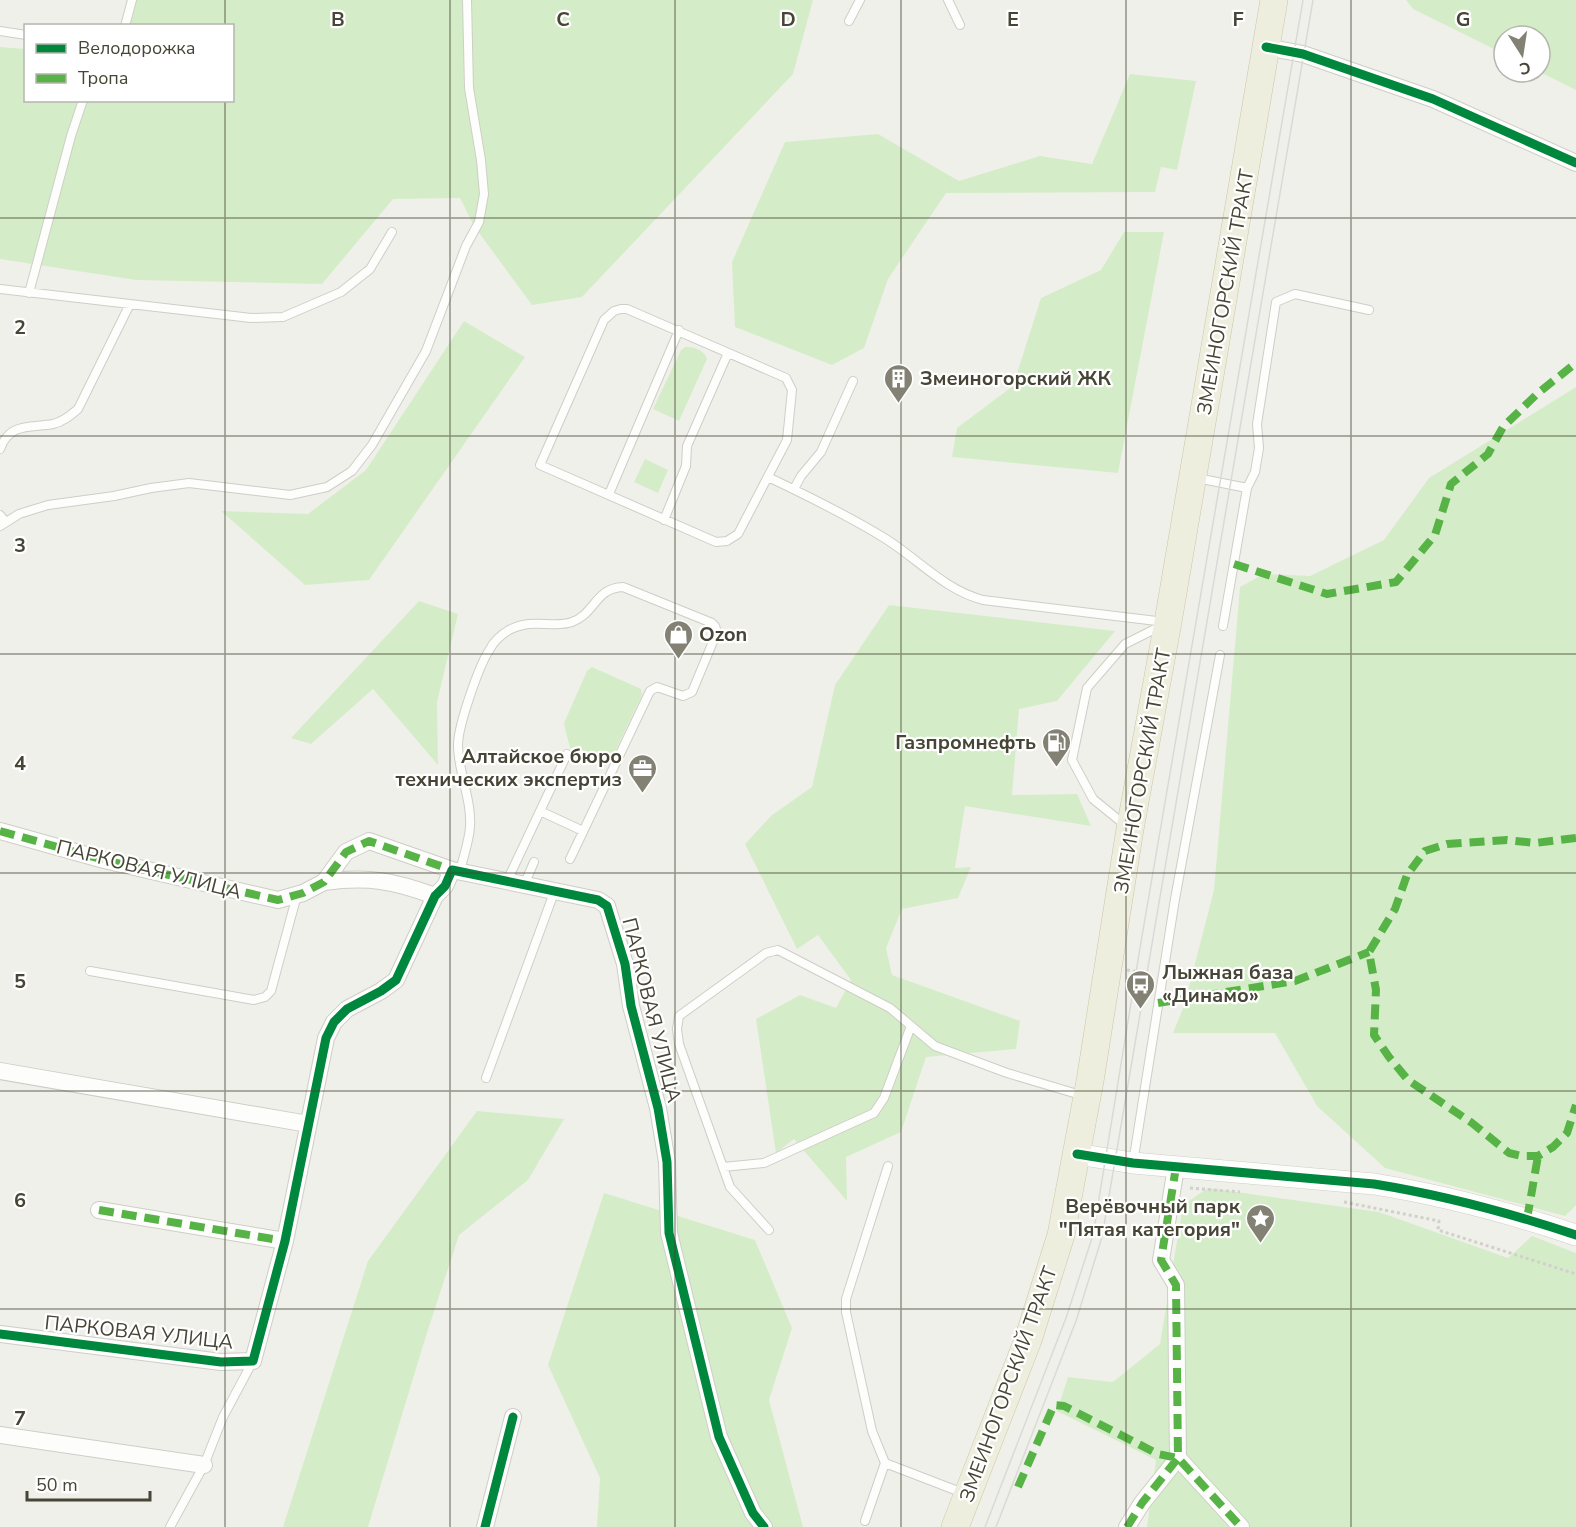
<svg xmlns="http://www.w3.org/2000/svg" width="1576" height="1527" font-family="'Nunito Sans',sans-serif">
<rect width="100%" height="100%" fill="#f0f0ea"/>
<!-- green -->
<path fill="#d4edc8" d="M131 0H813L793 74 582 297 532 305 474 226 460 198 393 199 322 284 136 280 0 259V47L25 49 26 100H232V26L121 25Z
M1406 0H1576V90L1540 72V36H1504V54L1413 9Z
M1130 74 1196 81 1177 170 1161 167 1155 192 946 193 888 279 864 348 832 365 735 327 732 262 785 142 878 134 959 181 1040 156 1092 164Z
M1124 232H1164L1118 473 952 457 957 428 1013 386 1041 298 1101 270Z
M464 321 525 357 369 580 305 585 221 511 308 514 366 470Z
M685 347C693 346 705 351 707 359L679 421 653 409 681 350Z
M1576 387V1205L1565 1216 1385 1168 1317 1106 1275 1033H1173L1184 1006 1214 890 1240 587 1264 574 1310 576 1384 540 1429 478Z
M645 459 668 470 658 493 634 482Z
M419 601 458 614 437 702 438 765 373 689 311 744 291 738Z
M889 605 1115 631 1057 701 1019 709 1012 795 1077 794 1091 826 965 806 955 868 971 867 958 898 902 909 886 948 892 975 1020 1021 1016 1049 926 1057 901 1132 846 1157 847 1201 794 1139 776 1153 756 1019 800 995 836 1008 851 980 818 935 797 949 745 844 772 815 812 787 835 685Z
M592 667 641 689 642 695 609 764 604 766 571 750C570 748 564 725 564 723L587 671Z
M477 1111 564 1119 528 1180 459 1235 425 1339 368 1527H283L368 1261Z
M1208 1188 1379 1212 1508 1258 1532 1236 1576 1253V1527H1147L1156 1460 1057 1411 1068 1377 1113 1382 1160 1344 1183 1205Z
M604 1193 755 1240 792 1328 769 1400 803 1527H597L600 1478 548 1365Z"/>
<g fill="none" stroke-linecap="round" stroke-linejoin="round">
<defs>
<path id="service" d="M948 0 960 25
M849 21 860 0
M125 26 132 0
M0 31 26 35
M0 289 251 318 283 317 341 292 370 269 392 232
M29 293 71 136 83 100
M621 309H627L786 378 792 390 787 440 738 534 727 541 716 542 540 465 604 320 614 311Z
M0 449C10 422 31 428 53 424 63 422 71 415 78 409L130 304
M768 477C808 496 849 516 886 539 919 560 945 590 983 600L1165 622
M1197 478 1247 488
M794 489 801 476 821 452 853 381
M609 494 679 330
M0 515 6 522
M664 520 686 466 687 446 728 353
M0 526 19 514 48 505 114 496 151 488 189 483 290 495 327 487 352 471 372 445 426 351 466 246 479 222 484 194 481 160 469 88 467 0
M1223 626 1247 488 1255 472 1259 448 1257 424 1276 302 1295 294 1369 310
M540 811 583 831
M1125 825 1093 799 1072 760 1087 688 1125 644 1163 625
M460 872C463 857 469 842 470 827 472 800 458 772 458 745 458 726 479 665 490 649 494 641 501 635 509 630 534 617 552 629 572 622 595 614 595 588 623 587L712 623 715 626 717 632 692 692 683 696 657 687 650 691 570 859
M507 881 567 754
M524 885 534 862
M90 971 254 1000 265 997 271 991 297 895
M486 1078 555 890
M1133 1163 1175 899 1220 655
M723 1167 764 1163 874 1113 884 1098 911 1026
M769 1230 730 1187 679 1044 677 1029 679 1016 766 953 778 950 890 1008 935 1046 1007 1073 1084 1096
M885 1463 963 1493
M865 1521 885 1463 872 1431 846 1312V1299L888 1166
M170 1527 204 1465 223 1417 253 1361"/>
<path id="minor" d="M1266 47 1303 54 1433 99 1576 163
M0 831 104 860 278 900 303 893 324 882 346 852 369 841 452 870
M324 882C369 876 394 881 435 896
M0 1071 308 1124
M99 1210 285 1241
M0 1334 221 1362 253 1361 285 1241 326 1038 334 1022 347 1009 381 991 396 980 435 896 445 886 452 870 598 900 607 906 625 964 631 1006 658 1108 667 1162 669 1233 719 1437 753 1513 764 1527
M0 1435 204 1465
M1178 1458 1241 1527
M485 1527 513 1417
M1127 1527 1142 1503 1178 1458 1176 1285 1161 1260 1176 1167"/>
<path id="tertiary" d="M1077 1154 1133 1163 1374 1184C1443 1195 1510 1213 1576 1235"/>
<path id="trunk" d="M955 1527 1028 1340 1061 1235 1090 1081 1130 829 1168 622 1274 0"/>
</defs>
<!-- service casing -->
<use href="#service" stroke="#cecec7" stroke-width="10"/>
<!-- minor casing -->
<use href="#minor" stroke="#cecec7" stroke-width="18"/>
<!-- tertiary casing -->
<use href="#tertiary" stroke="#cecec7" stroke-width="22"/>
<!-- trunk casing -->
<use href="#trunk" stroke="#cac6a4" stroke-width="28"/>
<!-- path -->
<path stroke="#d1d1ca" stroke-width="3" stroke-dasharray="3 3" stroke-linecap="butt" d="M1127 970 1150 974
M1190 1188 1240 1192
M1344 1202 1439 1221 1438 1230 1576 1274"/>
<!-- service -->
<use href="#service" stroke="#fdfdfc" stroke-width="8"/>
<!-- minor -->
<use href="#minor" stroke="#fdfdfc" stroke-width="16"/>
<!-- tertiary -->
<use href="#tertiary" stroke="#fdfdfc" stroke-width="21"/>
<!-- trunk -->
<use href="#trunk" stroke="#eeeede" stroke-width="27"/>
<!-- tram -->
<path stroke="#d9d9d8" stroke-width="1.5" d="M985 1527 1066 1318 1093 1235 1141 942 1303 0
M996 1527 1076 1321 1102 1237 1313 0"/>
<!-- quiet -->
<path stroke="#57b346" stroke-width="8" stroke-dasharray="15 8" stroke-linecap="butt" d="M1234 564 1327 594 1396 582 1435 535 1451 484 1488 454 1503 427 1538 393 1576 363
M0 831 104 860 278 900 303 893 324 882 346 852 369 841 452 870
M1576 838 1535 843 1507 840 1447 844 1425 851 1407 875 1395 909 1369 952 1376 990 1374 1035 1389 1057 1408 1080 1472 1123 1509 1153 1522 1156H1538L1553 1147 1567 1133 1576 1105
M1158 1003 1295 981 1369 952
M99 1210 285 1241
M1527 1219 1538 1156
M1018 1487 1054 1405 1064 1406 1158 1454 1178 1458 1241 1527
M1127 1527 1142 1503 1178 1458 1176 1285 1161 1260 1176 1167"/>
<defs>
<path id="cycleway" d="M1266 47 1303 54 1433 99 1576 163
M1077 1154 1133 1163 1374 1184C1443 1195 1510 1213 1576 1235
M0 1334 221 1362 253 1361 285 1241 326 1038 334 1022 347 1009 381 991 396 980 435 896 445 886 452 870 598 900 607 906 625 964 631 1006 658 1108 667 1162 669 1233 719 1437 753 1513 764 1527
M485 1527 513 1417"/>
</defs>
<!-- cycleway casing -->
<use href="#cycleway" stroke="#fff" stroke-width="13"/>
<!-- cycleway -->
<use href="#cycleway" stroke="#00873e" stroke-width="9"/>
</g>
<!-- grid -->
<path fill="none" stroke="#474535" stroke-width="1.5" stroke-opacity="0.55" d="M225 0V26M450 0V1527M675 0V1527M901 0V1527M1126 0V1527M1351 0V1527M225 100V1527M0 218H1576M0 436H1576M0 654H1576M0 873H1576M0 1091H1576M0 1309H1576"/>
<!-- icons -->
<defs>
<symbol id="building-pin" viewBox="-11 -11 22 30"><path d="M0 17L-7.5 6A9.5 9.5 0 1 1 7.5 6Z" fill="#828174" stroke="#fff"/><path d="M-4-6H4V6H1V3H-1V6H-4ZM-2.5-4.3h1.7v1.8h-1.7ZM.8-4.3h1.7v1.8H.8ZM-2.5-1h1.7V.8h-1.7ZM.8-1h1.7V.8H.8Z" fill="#fff"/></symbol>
<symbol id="shop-pin" viewBox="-11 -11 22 30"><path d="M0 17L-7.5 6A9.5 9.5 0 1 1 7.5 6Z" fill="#828174" stroke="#fff"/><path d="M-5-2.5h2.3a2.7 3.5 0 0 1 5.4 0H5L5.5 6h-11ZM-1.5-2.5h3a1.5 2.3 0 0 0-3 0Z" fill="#fff"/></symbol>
<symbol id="fuel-pin" viewBox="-11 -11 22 30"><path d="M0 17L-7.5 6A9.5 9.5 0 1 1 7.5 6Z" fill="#828174" stroke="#fff"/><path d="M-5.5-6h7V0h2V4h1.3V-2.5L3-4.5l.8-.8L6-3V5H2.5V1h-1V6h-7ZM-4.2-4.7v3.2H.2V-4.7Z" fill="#fff"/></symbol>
<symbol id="office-pin" viewBox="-11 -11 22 30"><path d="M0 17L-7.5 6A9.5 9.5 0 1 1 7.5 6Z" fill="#828174" stroke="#fff"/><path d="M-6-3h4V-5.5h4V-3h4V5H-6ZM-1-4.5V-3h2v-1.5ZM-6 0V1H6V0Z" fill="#fff"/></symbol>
<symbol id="bus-pin" viewBox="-11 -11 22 30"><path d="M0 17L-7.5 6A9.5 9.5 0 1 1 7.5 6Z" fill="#828174" stroke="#fff"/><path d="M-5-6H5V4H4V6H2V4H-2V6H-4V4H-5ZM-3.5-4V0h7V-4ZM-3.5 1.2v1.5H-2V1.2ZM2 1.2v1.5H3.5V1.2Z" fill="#fff"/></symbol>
<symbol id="sight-pin" viewBox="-11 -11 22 30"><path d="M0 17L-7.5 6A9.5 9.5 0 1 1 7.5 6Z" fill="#828174" stroke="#fff"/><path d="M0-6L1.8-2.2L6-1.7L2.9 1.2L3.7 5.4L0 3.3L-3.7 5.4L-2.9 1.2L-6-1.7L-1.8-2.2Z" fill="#fff"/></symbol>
</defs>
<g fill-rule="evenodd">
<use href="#building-pin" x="882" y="362" width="33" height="45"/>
<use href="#shop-pin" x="662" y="618" width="33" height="45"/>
<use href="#fuel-pin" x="1040" y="726" width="33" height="45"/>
<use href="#office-pin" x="626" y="752" width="33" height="45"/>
<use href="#bus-pin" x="1124" y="968" width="33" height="45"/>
<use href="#sight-pin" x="1244" y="1202" width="33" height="45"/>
</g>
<g text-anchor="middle" stroke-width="4.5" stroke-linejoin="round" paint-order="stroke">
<!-- street labels -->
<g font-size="20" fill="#474535" stroke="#fff">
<text transform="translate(1225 292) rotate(-80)" y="7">ЗМЕИНОГОРСКИЙ ТРАКТ</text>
<text transform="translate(1142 771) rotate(-80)" y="7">ЗМЕИНОГОРСКИЙ ТРАКТ</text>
<text transform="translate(149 869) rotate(14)" y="7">ПАРКОВАЯ УЛИЦА</text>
<text transform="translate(652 1010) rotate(76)" y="7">ПАРКОВАЯ УЛИЦА</text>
<text transform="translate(139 1332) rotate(6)" y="7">ПАРКОВАЯ УЛИЦА</text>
<text transform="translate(1008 1384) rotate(-70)" y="7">ЗМЕИНОГОРСКИЙ ТРАКТ</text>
</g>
<!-- poi labels -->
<g font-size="20" font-weight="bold" fill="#474535" stroke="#fff" text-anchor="start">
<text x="920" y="385">Змеиногорский ЖК</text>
<text x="699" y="641">Ozon</text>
<text x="1036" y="749" text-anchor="end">Газпромнефть</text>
<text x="622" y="763" text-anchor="end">Алтайское бюро<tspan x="622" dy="23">технических экспертиз</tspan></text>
<text x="1162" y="979">Лыжная база<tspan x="1162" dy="23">«Динамо»</tspan></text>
<text x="1240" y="1213" text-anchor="end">Верёвочный парк<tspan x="1240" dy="23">"Пятая категория"</tspan></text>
</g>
</g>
<g font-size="20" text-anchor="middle" font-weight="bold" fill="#474535" stroke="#fff" stroke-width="4.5" stroke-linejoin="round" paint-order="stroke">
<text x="338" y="26">B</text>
<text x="563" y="26">C</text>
<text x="788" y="26">D</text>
<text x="1013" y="26">E</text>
<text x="1238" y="26">F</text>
<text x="1463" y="26">G</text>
<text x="20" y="334">2</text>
<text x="20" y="552">3</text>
<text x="20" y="770">4</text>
<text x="20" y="988">5</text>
<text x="20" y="1207">6</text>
<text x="20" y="1425">7</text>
</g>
<!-- legend -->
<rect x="24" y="24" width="210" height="78" fill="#ffffff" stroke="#b5b5ae" stroke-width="1.5"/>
<rect x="36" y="44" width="30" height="9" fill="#00873e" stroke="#b5b5ae" stroke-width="1.5"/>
<text x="78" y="54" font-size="18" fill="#474535">Велодорожка</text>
<rect x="36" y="74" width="30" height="9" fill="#57b346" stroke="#b5b5ae" stroke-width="1.5"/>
<text x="78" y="84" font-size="18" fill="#474535">Тропа</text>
<!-- north arrow -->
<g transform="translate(1522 54) rotate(168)"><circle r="28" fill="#ffffff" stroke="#b5b5ae" stroke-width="1.5"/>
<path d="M0-4.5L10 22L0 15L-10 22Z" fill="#828174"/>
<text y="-9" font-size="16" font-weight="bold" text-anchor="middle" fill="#474535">С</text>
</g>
<!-- scale -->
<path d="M27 1491v9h123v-9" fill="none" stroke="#474535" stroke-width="3"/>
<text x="36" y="1491" font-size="18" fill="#474535" stroke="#ffffff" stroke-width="4.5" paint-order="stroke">50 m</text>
</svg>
